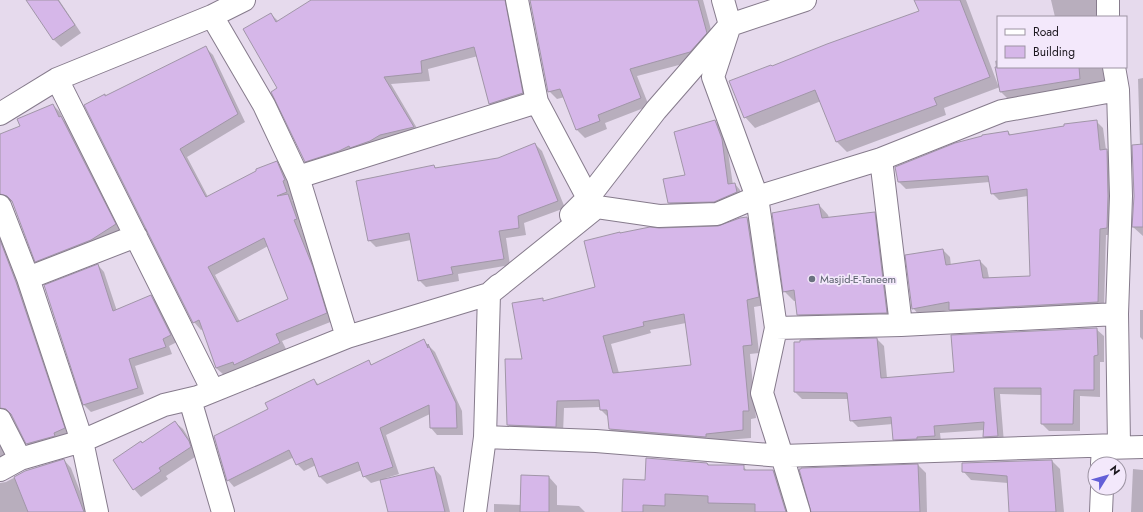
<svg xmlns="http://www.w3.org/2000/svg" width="1143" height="512" font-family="Jost,sans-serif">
<rect width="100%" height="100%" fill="#e6daed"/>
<!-- shadow -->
<path fill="#0003" fill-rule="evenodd" d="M27 0H59L81 33 61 47 53 39Z
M313 0H515L530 101 497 112 489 104 478 56 428 69 430 81 391 84 421 135 313 169 305 161 278 88 271 14 279 22Z
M531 0H703L714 41 698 60 637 76 649 106 605 123 607 129 585 138 577 130 565 97 557 99 549 91Z
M916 0H966L998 85H999L995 61 998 60V67H1108L1110 87 1071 89 1008 99 1000 91V87L944 108 946 115 847 152 837 142 821 101 755 128 745 117 772 67 920 12Z
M1051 0H1096L1101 17H1055Z
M205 47 213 55 245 122 187 157 208 197 276 162 284 170 294 199 292 200 295 203 304 227 301 228 320 276 333 321 282 341 287 351 224 375 216 368 203 329 201 330 194 322 106 97ZM268 246 289 299 240 322 215 275Z
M1143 78V236L1133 227 1140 145 1138 79Z
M53 105 60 112 63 119 68 124 122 232 43 269 36 261 13 202 10 201 3 202 0 204V135L22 126Z
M715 121 721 127 727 145 733 185 735 184 740 190 741 197 720 207 674 208 669 203 687 175Z
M1096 121 1103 128 1106 150 1114 157V235H1106L1104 309 957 316 950 310 919 315 913 308 943 250 950 257 951 266 980 261 987 268 989 278 1031 277 1028 196 999 200 992 193 990 182 906 189 899 182 1008 132 1011 135Z
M535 144 542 151 565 208 524 223 526 235 506 238 510 265 458 274 459 281 426 287 419 280 411 240 376 247 369 240 434 166 437 169 498 159Z
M819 205 828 215 829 218 874 213 884 223 896 322 808 324 798 315 796 301H794L784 291Z
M747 218 755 226 766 305 754 307 759 353 750 354 756 418 751 419V438L713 441 618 437 610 429 609 418 601 410 600 407 564 408 563 434 516 433 508 425 523 360 542 299 545 302 597 287 620 234 718 227ZM686 323 692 366 619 373 611 344 651 333 650 330Z
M0 231 71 436 35 451 27 444 13 416 8 414 0 418Z
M98 265 104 272 117 311 151 297 158 303 177 342 169 346 172 354 135 366 144 394 91 412 84 405 45 286Z
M1140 310H1143V340L1140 337Z
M1096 329 1104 336V362H1100V397L1080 396V431H1049L1042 424V395L1000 394 1004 443 991 444 984 437V430L940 433 941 442 901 447 894 439 893 424 858 427 851 420 849 399H802L795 392 877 339 884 346 887 378 955 373Z
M424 341 435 352 462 411 463 435H437L431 428 430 414 386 435 399 474 386 478 387 479 434 468 441 476 450 512H389L381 480 371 483 364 476 362 470 327 484 320 477 316 465 304 471 297 464 294 457 234 487 228 480 270 410 314 380 319 385 368 362 372 365Z
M175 422 183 429 196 450 198 455 166 476 168 479 141 497 134 489 143 444Z
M0 442 10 462 0 468Z
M64 460 71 468 88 512H0V483L6 482 25 472Z
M1052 461 1060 469 1064 512H1010L1008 483 971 480 963 471Z
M707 463 710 466H743L747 471 773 470 781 479 791 512H623L646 481Z
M918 465 926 473 927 512H812Z
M1133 469 1143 470V512H1131Z
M549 477 557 486V505L579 506 585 512H494V504L521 505Z"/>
<!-- building -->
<path fill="#d6b7e9" stroke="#a196a8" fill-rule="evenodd" d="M26 0H58L75 25 53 40Z
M311 0H505L523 93 489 104 474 47 421 61 422 73 384 77 414 127 380 135 370 141 350 148 349 146 339 151 305 162 271 92 277 88 243 29 271 13 276 22Z
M530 0H698L707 33 690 52 630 69 641 98 598 115 600 121 576 130 560 89 548 92Z
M914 0H960L990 77 934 98 937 105 836 142 815 90 744 118 729 81 771 65 772 66 827 44 919 11Z
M206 46 238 114 180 149 206 197 256 171V169L277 161 285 180 283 181 287 192 277 196 288 194 297 219 294 220 313 267 327 313 276 334 280 343 234 365 233 362 216 368 199 320 193 323 84 105 105 94V96ZM264 238 288 299 237 322 208 267Z
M995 67H1079L1080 79 1000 92Z
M53 104 59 117 61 116 116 224 91 240 35 262 12 201 7 196 0 194V134L20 126 17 119Z
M715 120 722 139 728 184 735 183 737 192 714 202 668 203 663 179 685 175 674 132Z
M1097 120 1100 150 1107 149 1108 196 1107 228 1100 229 1098 302 949 310V302L912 309 905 255 943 249 946 265 980 260 983 278 1030 276 1027 189 991 194 988 176 898 182 895 167 955 143 982 136V135L1008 131 1009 135 1064 126V124Z
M535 143 558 201 518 216 519 228 499 231 504 259 451 267 453 274 418 281 409 233 368 241 356 181 434 165 435 168 498 158Z
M1143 144V227H1132L1134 196 1132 145Z
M819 204 822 218 875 212 887 313 797 315 794 290 783 292 772 213Z
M747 217 759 297 747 300 752 345 743 346 749 411H743V430L706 434V437L609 429 607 410H600L599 400 557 401 556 427 507 425 505 359H522L512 303 543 298V301L595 287 584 241 620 232V233L650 227 659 228 718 226 740 218ZM684 314 691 365 613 373 603 336 644 326 643 322Z
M0 240 16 282 65 428 54 433 55 436 26 444 11 414 6 409 0 408Z
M98 264 113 311 151 295 171 335 163 339 166 347 129 359 138 388 83 405 44 285Z
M1097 328 1098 355 1094 356V390H1074L1073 424H1041V388H994L998 436 983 437 984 422 934 426 935 436 917 437V439L893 440 891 417 850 421 847 393 794 392V342H800V340L877 338 881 378 954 372 951 335Z
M424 339 428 348V344L456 403 457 428H430L429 405 380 428 393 467 363 477 358 462 319 477 312 458 296 465 289 450 227 481 214 436 268 409 265 403 314 379 317 385 369 360 371 365Z
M175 421 189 441 191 447 159 468 161 471 133 490 113 460 141 441 142 443Z
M646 458 707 463 708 465H744V470H773L786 512H755V504L708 503V496L665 494V506L643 505V512H622L623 479 645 480Z
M64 459 84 512H28L14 477 25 471Z
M1052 460 1056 512H1009L1007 476 962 472V463Z
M918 464 920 512H811L799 469H801V468Z
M434 467 445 512H388L380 480Z
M521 475 549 476V512H520Z"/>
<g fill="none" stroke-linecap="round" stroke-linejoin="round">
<defs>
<path id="minor" d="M517 0 537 102 588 198
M723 0 730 25 713 77 757 197 776 328 762 393 782 456 799 512
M1108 0V17
M212 16 264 105 298 177 347 337
M57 79 213 391
M0 114 57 79 212 16 244 0
M881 159 901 325
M298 177 537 102
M0 206 28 278 82 441 97 512
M571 215 588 198 656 110 730 25 805 0
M28 278 136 236
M776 328 901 325 1117 314
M198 397 191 403 223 512
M0 420 20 459
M485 437 596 441 782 456 1119 445
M1104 448 1143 447
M1102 464 1103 448 1119 445 1117 314 1121 196 1118 90 1114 67
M0 470 20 459 82 441 164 405 198 397 347 337 489 294 597 207 659 216 717 214 757 197 881 159 1002 111 1118 90
M475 512 485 437 489 294 499 285
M1101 512 1102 488"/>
</defs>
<!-- minor casing -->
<use href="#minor" stroke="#867b8c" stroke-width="24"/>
<!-- minor -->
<use href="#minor" stroke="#fff" stroke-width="22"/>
</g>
<!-- markers -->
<circle fill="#6b7280" stroke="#f3e8fb" stroke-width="1.5" cx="812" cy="279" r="4"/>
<g text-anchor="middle" stroke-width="3.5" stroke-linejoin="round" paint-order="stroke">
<!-- worship labels -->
<g font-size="11" fill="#5b616d" stroke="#f3e8fb" text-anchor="start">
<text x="820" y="283">Masjid-E-Taneem</text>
</g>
</g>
<!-- legend -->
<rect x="997" y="16" width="130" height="52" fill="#f3e8fb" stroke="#9d94a3"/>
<rect x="1005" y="29" width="20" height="6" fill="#ffffff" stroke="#9d94a3"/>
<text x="1033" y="36" font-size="12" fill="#1b171e">Road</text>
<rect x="1005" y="46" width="20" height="12" fill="#d6b7e9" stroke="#9d94a3"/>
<text x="1033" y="56" font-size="12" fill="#1b171e">Building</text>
<!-- north arrow -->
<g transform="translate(1107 476) rotate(53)"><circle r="19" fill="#f3e8fb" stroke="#9d94a3"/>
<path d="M0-3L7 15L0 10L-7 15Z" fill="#635fd7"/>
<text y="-6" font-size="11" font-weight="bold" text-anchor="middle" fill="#1b171e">N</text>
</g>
</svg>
